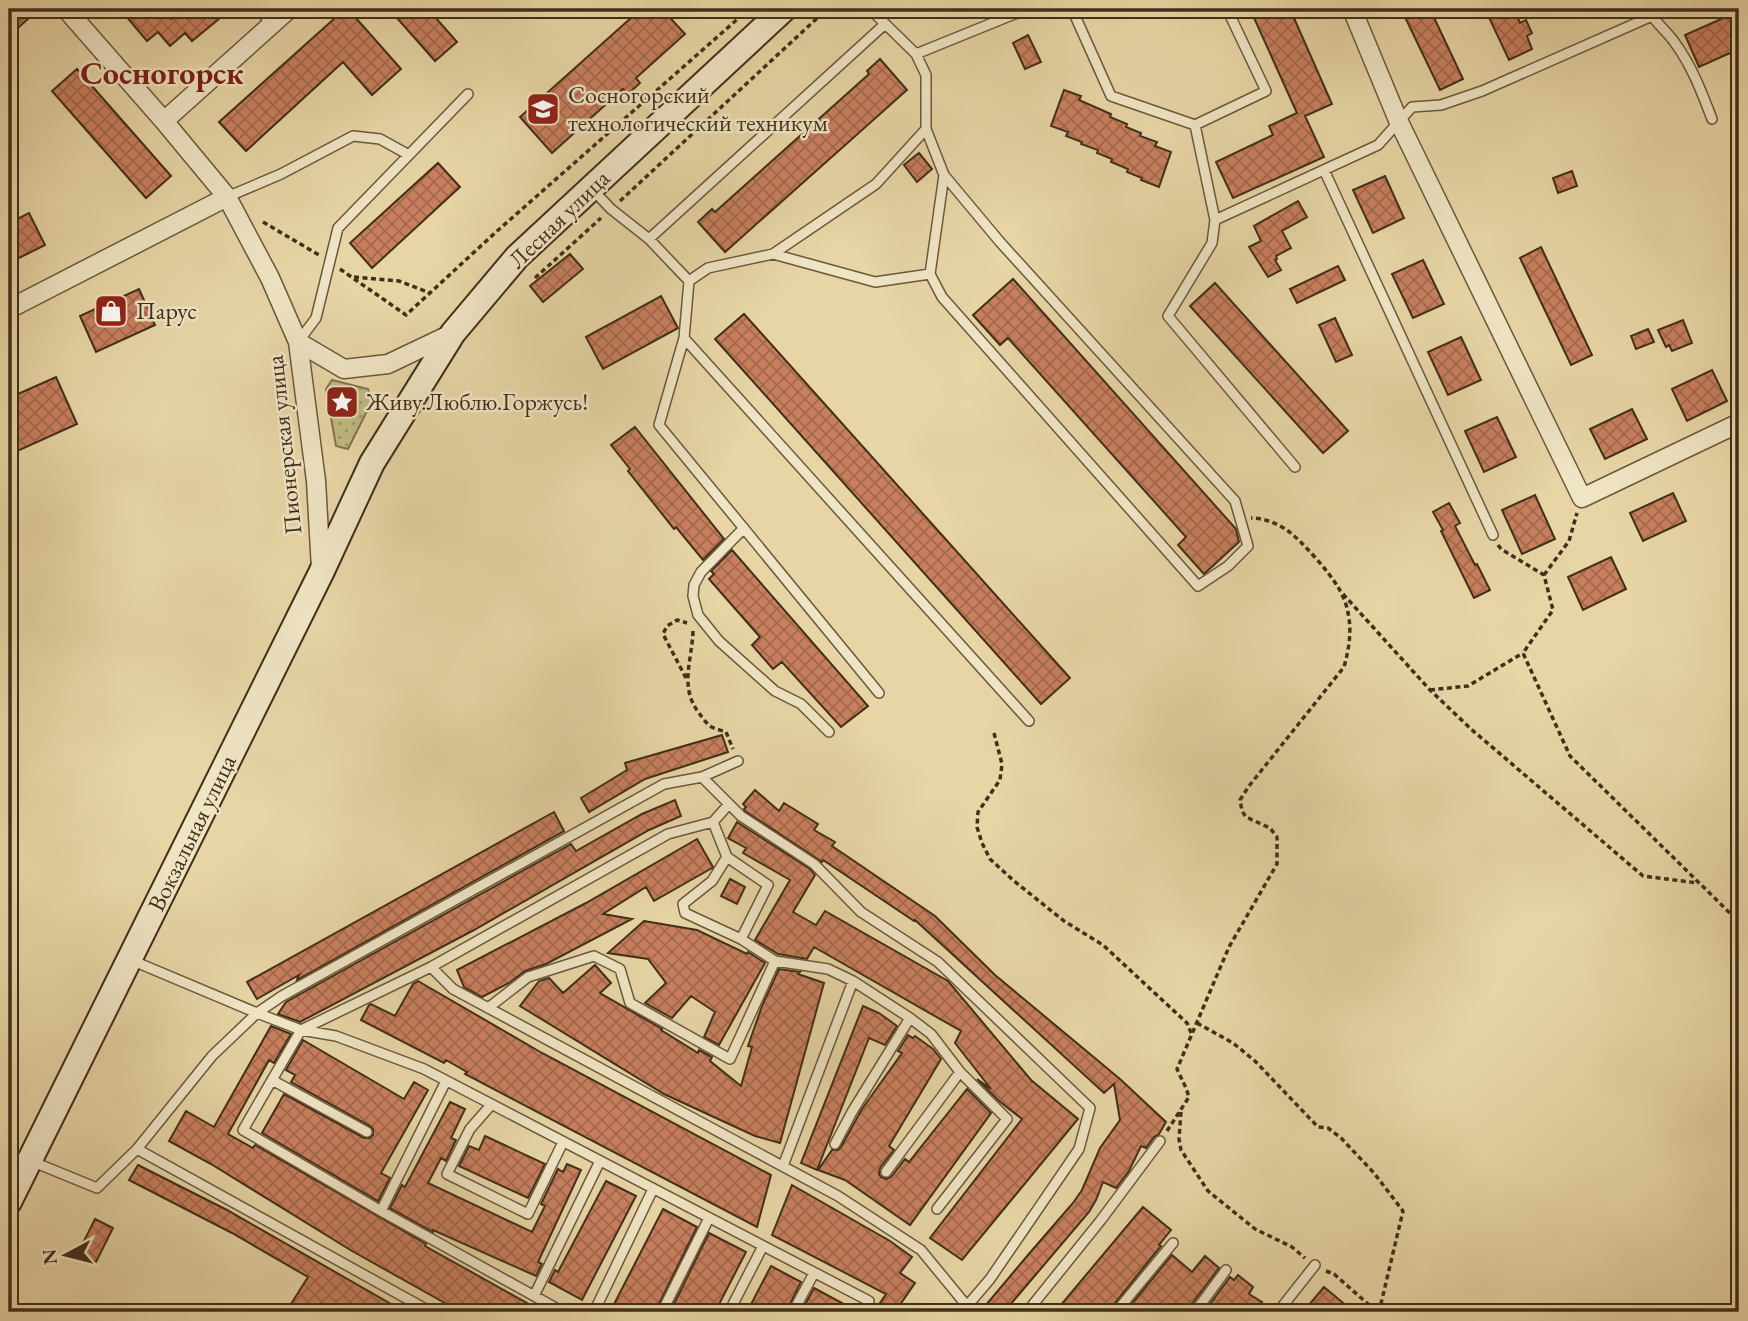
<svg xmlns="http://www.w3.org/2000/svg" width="1748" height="1321" font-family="'EB Garamond',serif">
<defs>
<pattern id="grass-dots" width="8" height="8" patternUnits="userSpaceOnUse" patternTransform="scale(1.75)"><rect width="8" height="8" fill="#bebb81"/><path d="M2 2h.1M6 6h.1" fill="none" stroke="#9c9869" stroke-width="1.8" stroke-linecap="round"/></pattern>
<pattern id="building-cross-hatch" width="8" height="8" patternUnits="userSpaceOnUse" patternTransform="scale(1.75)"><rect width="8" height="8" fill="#c87f5e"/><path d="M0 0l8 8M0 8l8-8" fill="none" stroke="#a4684d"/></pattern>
</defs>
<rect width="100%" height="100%" fill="#e7d5a5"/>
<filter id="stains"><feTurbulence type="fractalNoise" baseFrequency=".00286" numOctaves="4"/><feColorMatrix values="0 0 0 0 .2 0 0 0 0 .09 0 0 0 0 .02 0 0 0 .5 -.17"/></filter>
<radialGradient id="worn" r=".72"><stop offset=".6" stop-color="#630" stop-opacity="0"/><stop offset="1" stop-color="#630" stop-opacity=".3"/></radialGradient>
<!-- grass -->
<path fill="url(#grass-dots)" stroke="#80744d" stroke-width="2" d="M332 380 368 389 372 401 348 449 336 446 326 389Z"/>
<!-- building -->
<path fill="url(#building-cross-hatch)" stroke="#412e19" stroke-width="2" d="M9 9H39L9 36Z
M120 9H162L171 19 183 9H231L192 41 185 33 170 46 158 32 147 41Z
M345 9H348L401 69 372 95 343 62 246 151 219 122Z
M389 9H428L457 42 435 61Z
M641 9H662L685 34 636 78 640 83 628 94 623 89 552 153 520 117Z
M1250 9H1290L1332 104 1305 116 1324 157 1233 198 1216 162 1273 135 1269 126 1297 113Z
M1418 9H1430L1463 79 1440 90 1404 15Z
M1485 9H1514L1520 23 1526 20 1532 33 1527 36 1532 49 1509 60Z
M1739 11V49L1699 67 1685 35Z
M1028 35 1041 62 1025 69 1013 43Z
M880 59 907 90 725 252 698 222 712 209 715 212 869 74 867 71Z
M77 69 171 176 146 198 52 91Z
M1064 90 1081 96 1079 100 1111 114 1110 117 1127 124 1126 127 1141 133 1140 136 1157 142 1155 146 1171 152 1159 187 1141 180 1142 178 1127 172 1128 169 1111 162 1112 159 1097 153 1098 150 1081 144 1082 142 1066 136 1068 132 1051 126Z
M919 153 932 169 917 182 904 165Z
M438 163 460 187 372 268 350 243Z
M1572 171 1577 186 1558 193 1553 178Z
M1385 176 1404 218 1373 233 1353 190Z
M1298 201 1307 217 1282 231 1291 248 1276 256 1277 259 1275 260 1281 270 1268 277 1249 247 1261 241 1254 226Z
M29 213 45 245 9 263V223Z
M1541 247 1592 355 1571 365 1520 258Z
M570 254 583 269 543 302 530 286Z
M1423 260 1444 304 1413 318 1392 274Z
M1338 266 1345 280 1297 303 1290 289Z
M1013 279 1236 529 1239 542 1204 574 1178 545 1186 537 1008 338 1000 345 973 315Z
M1215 283 1348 431 1323 453 1190 306Z
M139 289 155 325 96 352 80 316Z
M661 296 678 328 603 369 586 337Z
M744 314 1070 678 1041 704 715 339Z
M1335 318 1352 355 1336 362 1319 325Z
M1683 320 1692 343 1672 351 1669 345 1666 347 1658 330Z
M1648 329 1654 342 1636 349 1631 336Z
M1461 337 1481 380 1448 395 1428 352Z
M1712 370 1727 401 1687 421 1672 389Z
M56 377 77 424 13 453 9 442V398Z
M1632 409 1647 439 1605 459 1590 429Z
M1497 417 1516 457 1484 472 1465 431Z
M635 427 724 539 703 560 676 527 674 529 628 471 630 469 611 445Z
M1673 493 1686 521 1643 541 1630 513Z
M1535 495 1555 539 1522 554 1502 510Z
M1449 503 1460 523 1455 526 1475 565 1477 564 1490 590 1474 598 1441 531 1443 530 1433 512Z
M732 550 868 706 841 727 782 662 773 669 752 645 760 637 709 579 714 574 711 571Z
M1611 557 1626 589 1583 610 1568 577Z
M722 735 728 752 645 779 589 812 581 798 627 770 625 763Z
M755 790 779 811 784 803 818 824 814 830 835 842 832 846 935 916 995 975 1120 1079 1166 1122 1159 1134 1154 1137 1146 1148 1141 1146 1129 1171 1116 1188 1103 1182 1096 1200 1089 1212 1004 1312H980L1028 1255 1073 1203 1082 1190 1100 1148 1120 1120 1114 1084 1104 1093 915 920 914 921 823 860 822 862 745 811 744 809 746 807 743 804Z
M675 800 681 816 649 830 474 930 300 1022 278 1014 286 1002 571 844 576 851 642 814Z
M554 812 564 831 297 980 299 975 257 999 247 982Z
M737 822 810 869 815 875 793 912 816 925 825 911 948 981 1031 1080 1078 1119 962 1260 930 1238 1022 1119 999 1101 977 1079 991 1089 955 1043 961 1031 814 947 807 959 778 954 755 940 790 880 743 853 746 848 728 838Z
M697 839 713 867 712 868 654 901 646 887 603 914 632 919 546 964 525 971 509 983 482 997 464 987 457 970 586 903Z
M730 879 745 887 737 904 721 896Z
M644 921 697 930 747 954 748 952 765 963 719 1045 704 1037 715 1012 691 996 672 1018 645 1003 666 983 648 959 608 953Z
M595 965 611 983 600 993 662 1029 661 1030 698 1053 699 1050 712 1057 710 1061 741 1086 752 1047 748 1046 762 1006 779 969 800 972 798 974 824 983 780 1143 755 1136 664 1094 520 1006 539 981 549 978 563 993Z
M418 981 542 1053 771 1175 757 1227 465 1074 467 1072 446 1060 444 1063 361 1020 369 1005 371 1004 395 1016 413 984Z
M863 1006 879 1013 897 1026 885 1045 869 1038 817 1170 801 1163Z
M271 1026 291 1034 274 1063 269 1060 228 1134 253 1148 255 1145 426 1244 425 1246 543 1312H461L352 1251 211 1164 169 1141 186 1111 214 1127Z
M908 1035 913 1038 915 1036 933 1049 941 1059 889 1146 894 1150 880 1168 879 1174 881 1177 886 1179 891 1177 905 1159 909 1162 967 1089 991 1113 910 1225 845 1180 818 1170 832 1150H838L841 1147 862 1109 902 1053 898 1051Z
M303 1040 404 1099 414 1082 428 1090 381 1173 390 1178 378 1201 262 1133 284 1094 364 1138H370L373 1135V1129L370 1126 291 1082 295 1075 286 1070Z
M450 1102 465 1109 451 1138 456 1140 446 1161 441 1158 428 1183 532 1232 545 1206 541 1204 558 1169 563 1172 567 1164 581 1170 538 1262 542 1264 536 1276 433 1230V1232L390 1208 402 1185 405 1187Z
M485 1136 545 1164 528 1198 459 1166 469 1146 479 1150Z
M138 1165 227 1210 405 1312H286L308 1277 232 1233 129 1180Z
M606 1181 636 1196 582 1300 549 1282 555 1270 558 1272Z
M792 1185 890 1241 912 1257 900 1273 915 1283 895 1312H874L886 1294 772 1235Z
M1143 1207 1171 1230 1159 1245 1161 1246 1111 1308 1109 1312H1055Z
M663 1209 697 1227 655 1312H610Z
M95 1219 113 1228 96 1262 78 1253Z
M709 1233 746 1252 715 1312H670Z
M1172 1255 1192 1272 1205 1256 1219 1268 1189 1308 1188 1312H1125Z
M771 1266 801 1282 786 1312H747Z
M1238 1275 1253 1287 1249 1294 1262 1302 1255 1312H1204L1230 1277 1234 1280Z
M1324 1287 1354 1312H1303Z
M814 1288 855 1310V1312H801Z"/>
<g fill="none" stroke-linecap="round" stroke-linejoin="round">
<defs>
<path id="lane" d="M258 9 272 24
M870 9 916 54 926 75V129L944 175 930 274 942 297 1198 586 1228 566 1248 546 1235 501 1000 242 944 175
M1072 9 1111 96 1195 125 1215 220 1212 243 1168 316 1295 467
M1648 9C1654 22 1667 31 1675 43 1692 66 1702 93 1712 119
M916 54 1027 9
M1195 125 1266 91 1227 9
M1324 170 1493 535
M592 189 611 209 649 239 689 281 684 338 1029 721
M227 197 281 174 353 136 380 139 409 155
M1215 220 1378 145 1412 107 1441 105 1482 91 1668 9
M649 239 885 24
M773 254 875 282 930 274
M689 281 708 268 773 254 876 184 926 129
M684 338 659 425 879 693
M298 342 316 318 338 228 468 94
M744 528 701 572 694 585 693 596 698 615 719 641 775 691 801 704 829 732
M702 777 741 816 814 864 861 912 938 962 1090 1108 1079 1149 990 1279 962 1312
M713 822 727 857 712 881 683 904 685 913 741 939 775 961 828 969 853 981 910 1018 931 1034 960 1072 1007 1119 937 1209
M727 857 768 885 741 939
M131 960 257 1013 301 1030 336 1036 424 1069 869 1301 862 1312
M431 967 453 989 838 1196 921 1250 967 1306
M488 1008 528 977 594 956 620 969 630 1003 730 1059 775 961
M272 1080 367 1132
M491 1105 470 1129 447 1174 528 1214 563 1142
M835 1144 852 1112 910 1018
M137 1149 431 1312
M31 1161 97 1188 137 1149 212 1056 257 1013 282 996 664 784 702 777 738 761
M783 1166 853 981
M886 1172 960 1072
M381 1211 446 1081
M534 1296 600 1161
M563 1312 381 1211 243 1130 301 1030 431 967 668 834 713 822 729 804
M594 1312 653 1189
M662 1312 709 1218
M729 1312 763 1246
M793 1312 814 1273
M1027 1312 1101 1220 1160 1141
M1116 1312 1173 1243
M1195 1312 1226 1270
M1278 1312 1315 1265"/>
<path id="street" d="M66 9 164 121 227 197 270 278 298 342 316 481 321 569
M1352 9 1398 120 1582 498 1739 423
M164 121 289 9
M9 309 227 197
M298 342 344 369 388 364 453 333"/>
<path id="secondary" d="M9 1202 321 573 372 463 453 333 517 257 784 9"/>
</defs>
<!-- lane casing -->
<use href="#lane" stroke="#6a583c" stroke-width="12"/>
<!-- street casing -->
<use href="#street" stroke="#6a583c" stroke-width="21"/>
<!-- secondary casing -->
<use href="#secondary" stroke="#412e19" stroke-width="28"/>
<!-- path -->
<path stroke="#412e19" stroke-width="3.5" stroke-dasharray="5 3.5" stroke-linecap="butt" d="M620 201 827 9
M263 222 319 255
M340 269 406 315 496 232 749 9
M354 277 399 281 430 293
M535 278 601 218
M1498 545 1501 549 1544 575 1553 610 1523 653 1570 756 1739 922
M1544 575 1569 541 1577 513
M1343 594 1430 690 1471 729 1643 876 1698 883
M693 631C692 661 679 687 699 713 702 717 706 723 710 726 714 729 721 730 726 732L733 749
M686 678 663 634 667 626 677 620 687 623
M1430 690 1468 686 1523 653
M994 733 1002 764 1000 780 978 812 977 827 982 843 990 859 1014 881 1064 921 1103 945 1187 1023 1192 1035
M1197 1023 1233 1043 1255 1061 1318 1127 1328 1128 1341 1138 1374 1173 1403 1211 1379 1312
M1181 1112 1179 1139 1181 1150 1208 1191 1255 1229 1292 1247 1305 1258
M1167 1131 1189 1097 1186 1088 1177 1069 1229 947 1277 864V837L1270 828 1246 817 1242 811 1240 800 1249 786 1344 667C1349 649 1352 631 1348 613 1347 605 1342 594 1338 587 1329 572 1302 541 1287 530 1276 523 1264 518 1251 518
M1326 1271 1334 1274 1377 1312"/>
<!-- lane -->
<use href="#lane" stroke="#efe4c4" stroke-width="9"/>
<!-- street -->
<use href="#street" stroke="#efe4c4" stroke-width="18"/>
<!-- secondary -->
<use href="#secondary" stroke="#efe4c4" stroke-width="24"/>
</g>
<!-- icons -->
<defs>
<symbol id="university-square" viewBox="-11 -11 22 22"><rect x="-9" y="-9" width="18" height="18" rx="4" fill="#8f2418" stroke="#efe4c4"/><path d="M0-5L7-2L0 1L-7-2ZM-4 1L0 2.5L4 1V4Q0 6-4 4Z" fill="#fff"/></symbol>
<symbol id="shop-square" viewBox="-11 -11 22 22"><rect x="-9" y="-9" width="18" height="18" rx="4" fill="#8f2418" stroke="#efe4c4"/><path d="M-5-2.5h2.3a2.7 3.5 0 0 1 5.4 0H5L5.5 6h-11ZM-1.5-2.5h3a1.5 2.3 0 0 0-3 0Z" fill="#fff"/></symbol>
<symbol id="sight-square" viewBox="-11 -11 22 22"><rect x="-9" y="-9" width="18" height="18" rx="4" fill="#8f2418" stroke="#efe4c4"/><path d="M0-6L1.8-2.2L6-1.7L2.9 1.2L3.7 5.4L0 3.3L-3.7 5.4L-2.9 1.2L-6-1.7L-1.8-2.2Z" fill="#fff"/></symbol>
</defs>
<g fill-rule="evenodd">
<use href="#university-square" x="524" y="90" width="38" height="38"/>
<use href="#shop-square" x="92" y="292" width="38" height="38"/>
<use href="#sight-square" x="323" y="383" width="38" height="38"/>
</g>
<g text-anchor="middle" stroke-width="5" stroke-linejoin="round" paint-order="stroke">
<!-- poi labels -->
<g font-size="24" fill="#412e19" stroke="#efe4c4" text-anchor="start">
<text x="568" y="103">Сосногорский<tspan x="568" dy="28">технологический техникум</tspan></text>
<text x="136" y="319">Парус</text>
<text x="366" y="410">Живу.Люблю.Горжусь!</text>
</g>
<!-- street labels -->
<g font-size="24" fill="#412e19" stroke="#efe4c4">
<text transform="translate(559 219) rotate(-44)" y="8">Лесная улица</text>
<text transform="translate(284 445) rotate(-96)" y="8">Пионерская улица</text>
<text transform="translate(192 833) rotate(-64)" y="8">Вокзальная улица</text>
</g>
<!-- district labels -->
<g font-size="32" font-weight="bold" fill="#7a1f14" stroke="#efe4c4">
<text x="162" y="84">Сосногорск</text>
</g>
</g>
<!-- margin -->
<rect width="1748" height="1321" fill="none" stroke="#e7d5a5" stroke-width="35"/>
<rect x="10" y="10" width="1727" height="1300" fill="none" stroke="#412e19" stroke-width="3.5"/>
<rect x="18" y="18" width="1713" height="1286" fill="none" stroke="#412e19" stroke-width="2"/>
<!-- north arrow -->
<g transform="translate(66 1255) rotate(263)" stroke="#efe4c4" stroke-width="5" paint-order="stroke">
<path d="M0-5L12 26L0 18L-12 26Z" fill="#412e19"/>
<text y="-10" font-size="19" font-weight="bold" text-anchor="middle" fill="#412e19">N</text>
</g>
<rect width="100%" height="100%" filter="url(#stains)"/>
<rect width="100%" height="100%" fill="url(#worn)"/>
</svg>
